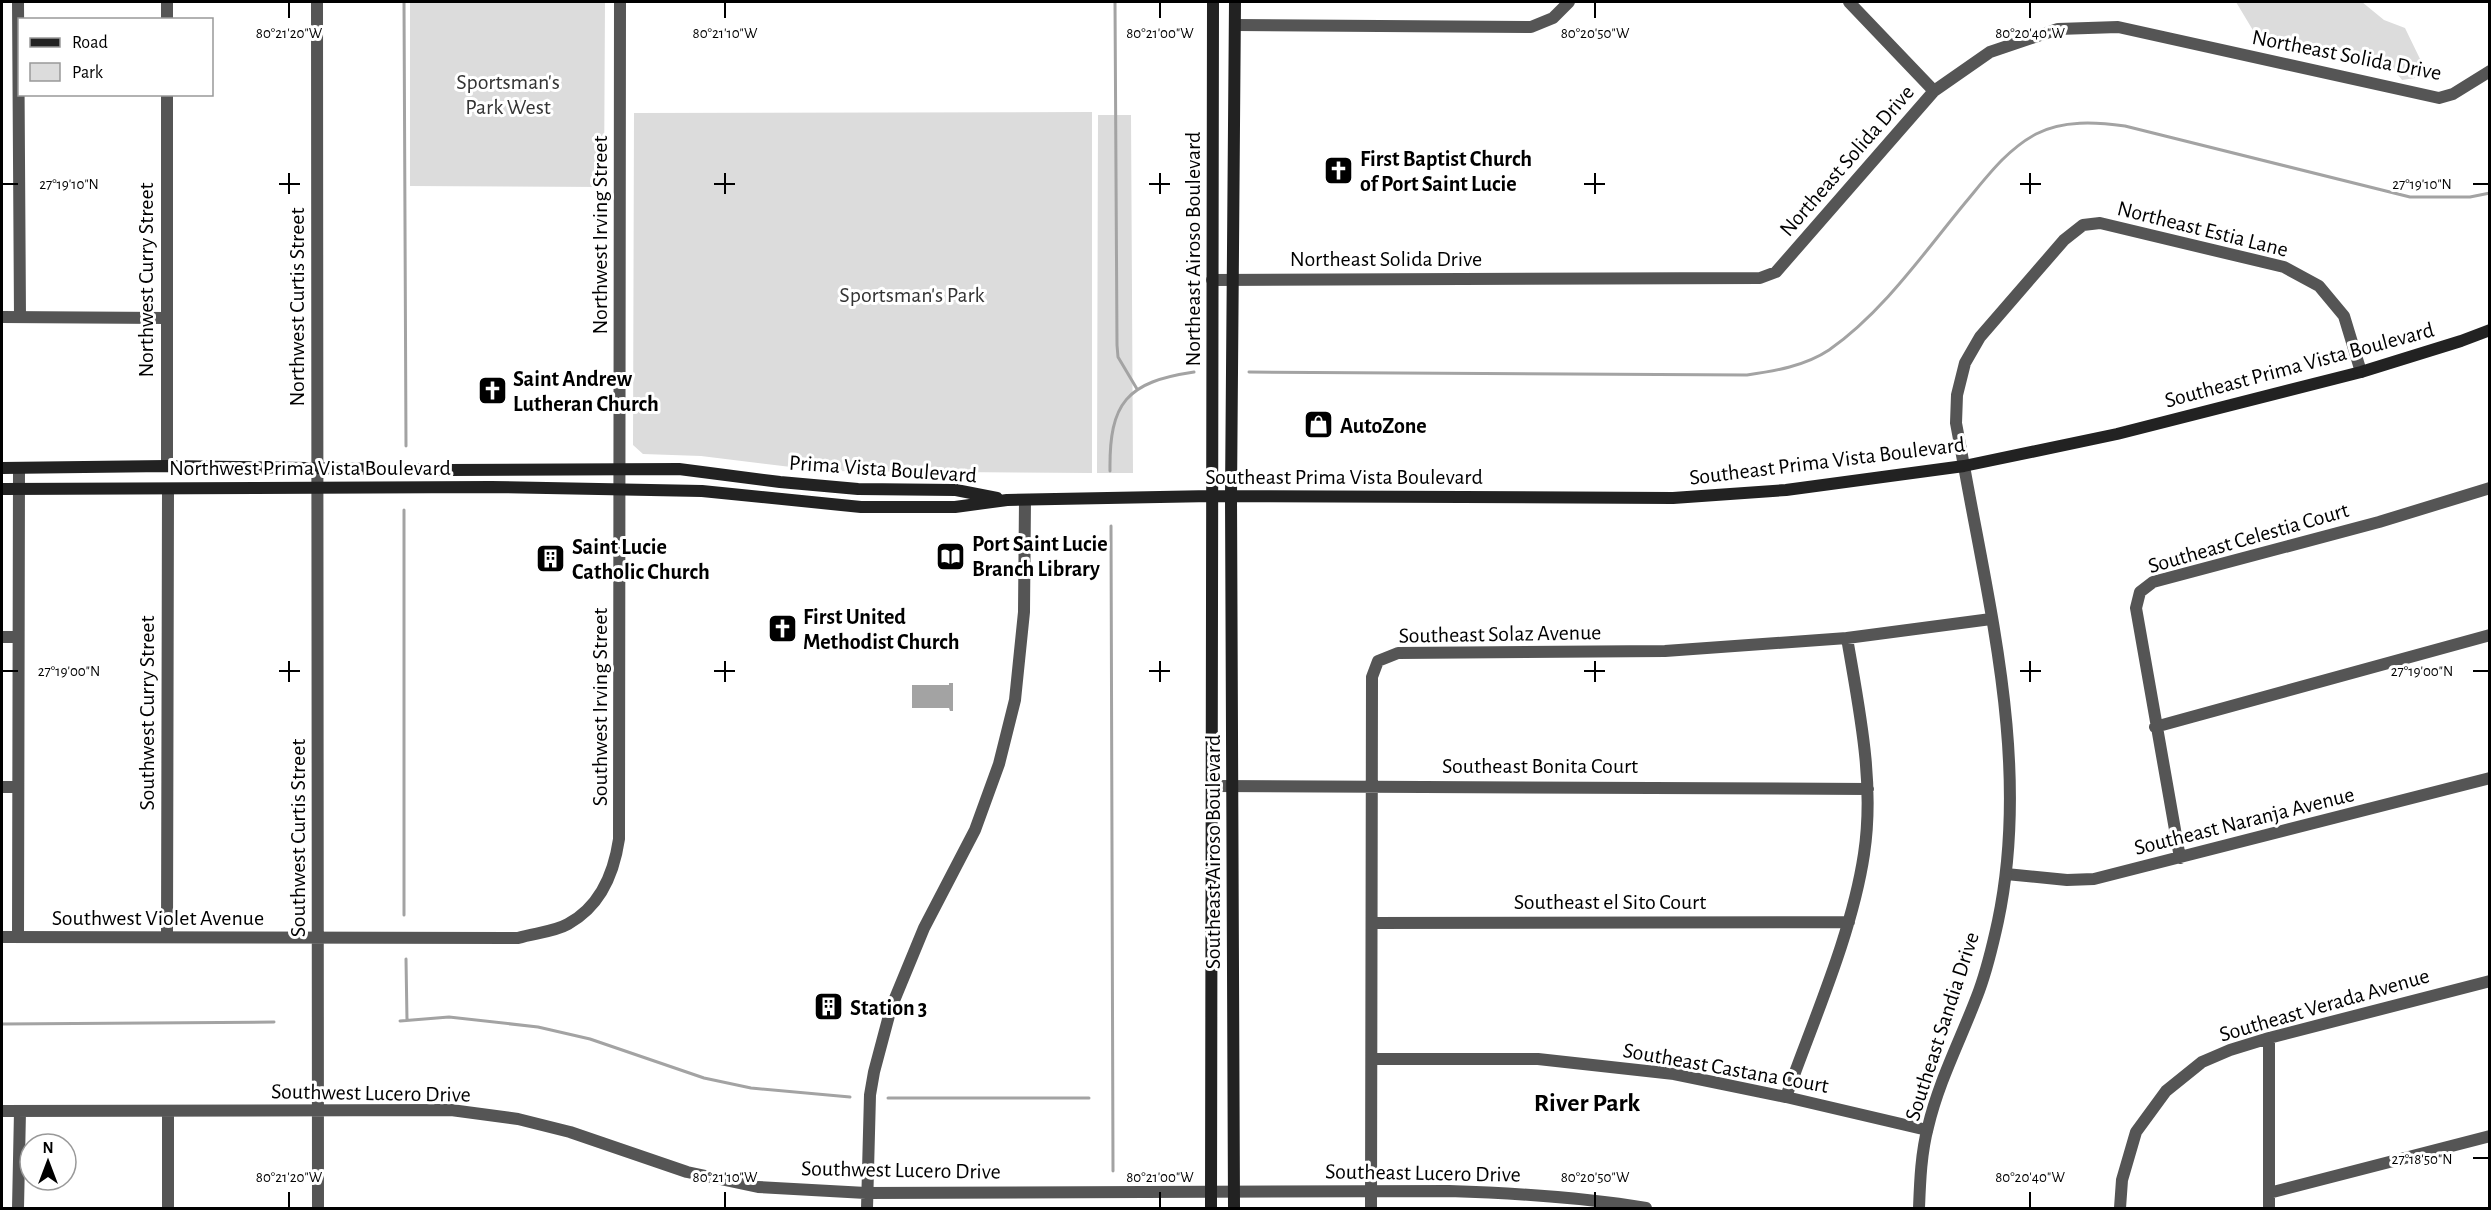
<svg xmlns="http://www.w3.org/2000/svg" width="2491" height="1210" font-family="'Alegreya Sans',sans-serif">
<rect width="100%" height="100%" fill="#fff"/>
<!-- green -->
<path fill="#dcdcdc" d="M410 2H605L604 187 410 186Z
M2236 2H2362L2384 20 2405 28 2421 61 2422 77 2402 80 2385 58 2257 37Z
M1092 112V473L824 471 701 456 643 454 633 445 634 113Z
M1098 115H1131L1133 473H1097Z"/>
<!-- water -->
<path fill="#a3a3a3" d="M949 683H953V711H950L949 708H912V685H949Z"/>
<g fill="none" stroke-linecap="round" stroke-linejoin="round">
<!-- stream -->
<path stroke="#a3a3a3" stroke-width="3" d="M404 2 406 446
M1115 2 1117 345 1118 357 1137 389
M1249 372 1747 375C1775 371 1805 366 1829 350 1883 312 1923 254 1965 203 1986 178 2006 150 2036 134 2063 120 2096 122 2125 126L2410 197H2470L2490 193
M1110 471C1109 402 1127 382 1194 372
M404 510V915
M1111 526 1113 1171
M406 959 407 1020
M400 1021 449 1017 538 1027 590 1039 704 1078 751 1088 850 1097
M2 1024 274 1022
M888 1098H1089"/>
<!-- minor -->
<path stroke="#555" stroke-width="12" d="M18 2 20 317
M317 2 318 1208
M1849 2 1934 91
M167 20V2
M1236 25 1531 27 1553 18 1569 2
M167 94V466
M1212 280 1760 278 1776 272 1934 91 1990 52 2058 29 2118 27 2439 98 2453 94 2490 71
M2 317 166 318
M1964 466 1956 423 1957 395 1965 363 1980 337 2064 240 2083 225 2100 223 2284 267 2319 286 2344 316 2361 372
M2 637H17
M2155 727 2490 635
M1212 786 1868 789
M2 787H18
M2180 858 2136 608 2140 592 2153 582 2379 522 2490 488
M2006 874 2067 880 2094 879 2490 778
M1372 923 1849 922
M2 937 518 938C534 933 554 932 568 924 601 906 614 873 619 839L620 2
M18 937 19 468
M167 937 168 490
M2269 1038V1208
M1372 1059H1538L1674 1074 1786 1097 1927 1130
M1786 1097C1813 1021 1852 934 1864 854 1875 782 1859 709 1847 638
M2 1111 451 1110 518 1119 570 1132 687 1172 758 1187 866 1193 1449 1191C1515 1193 1581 1197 1646 1208
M168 1112V1208
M2269 1193 2490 1136
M18 1208 20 1111
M867 1208 870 1095 874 1072 891 1008 924 928 975 830 999 764 1015 700 1024 612 1025 500
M1371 1208 1372 677 1378 661 1398 653 1665 651 1847 638 1991 619
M2120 1208 2122 1180 2136 1132 2166 1091 2202 1062 2230 1050 2269 1038 2490 981"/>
<!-- tertiary -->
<path stroke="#555" stroke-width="12" d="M1919 1208C1920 1182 1921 1153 1928 1127 1939 1080 1962 1037 1979 991 1987 969 1993 944 1998 921 2030 769 1991 616 1964 466"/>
<!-- secondary -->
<path stroke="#222" stroke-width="12" d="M2 468 167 466 448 470 679 469 780 482 858 489 956 490 997 498
M2 489 491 487 702 491 861 507H955L1007 500 1212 496 1673 498 1786 490 1964 466 2117 434 2361 372 2461 341 2490 330
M1211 1208 1213 2
M1234 1208 1231 496 1235 2"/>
</g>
<!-- ticks -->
<path fill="none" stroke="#000" stroke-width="2" d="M289 3V18M725 3V18M1160 3V18M1595 3V18M2030 3V18M289 173V194M725 173V194M1160 173V194M1595 173V194M2030 173V194M3 184H18M279 184H300M714 184H735M1149 184H1170M1584 184H1605M2020 184H2041M2473 184H2488M289 661V682M725 661V682M1160 661V682M1595 661V682M2030 661V682M3 671H18M279 671H300M714 671H735M1149 671H1170M1584 671H1605M2020 671H2041M2473 671H2488M2473 1158H2488M289 1192V1207M725 1192V1207M1160 1192V1207M1595 1192V1207M2030 1192V1207"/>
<!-- icons -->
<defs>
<symbol id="church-square" viewBox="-11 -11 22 22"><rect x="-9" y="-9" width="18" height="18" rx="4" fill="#000" stroke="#fff"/><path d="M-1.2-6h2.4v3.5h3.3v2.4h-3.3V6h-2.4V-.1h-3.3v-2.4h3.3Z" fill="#fff"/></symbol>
<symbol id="shop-square" viewBox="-11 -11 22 22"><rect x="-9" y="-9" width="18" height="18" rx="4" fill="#000" stroke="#fff"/><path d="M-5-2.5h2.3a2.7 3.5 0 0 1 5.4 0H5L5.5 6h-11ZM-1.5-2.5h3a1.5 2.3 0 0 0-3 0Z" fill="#fff"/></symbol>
<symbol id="library-square" viewBox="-11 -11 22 22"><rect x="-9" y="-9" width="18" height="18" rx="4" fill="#000" stroke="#fff"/><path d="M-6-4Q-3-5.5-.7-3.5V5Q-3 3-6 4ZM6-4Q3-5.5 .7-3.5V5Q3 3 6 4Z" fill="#fff"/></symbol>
<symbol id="building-square" viewBox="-11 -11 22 22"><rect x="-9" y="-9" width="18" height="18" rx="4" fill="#000" stroke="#fff"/><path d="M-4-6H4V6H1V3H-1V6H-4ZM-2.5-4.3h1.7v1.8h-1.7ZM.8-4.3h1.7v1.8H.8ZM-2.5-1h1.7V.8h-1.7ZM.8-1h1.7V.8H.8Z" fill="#fff"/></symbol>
</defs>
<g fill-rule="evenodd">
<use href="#church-square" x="1322" y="154" width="33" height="33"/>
<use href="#church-square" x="476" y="374" width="33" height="33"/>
<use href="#shop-square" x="1302" y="408" width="33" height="33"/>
<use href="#library-square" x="934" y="540" width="33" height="33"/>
<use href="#building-square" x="534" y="542" width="33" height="33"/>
<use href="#church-square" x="766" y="612" width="33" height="33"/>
<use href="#building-square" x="812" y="990" width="33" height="33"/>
</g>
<g text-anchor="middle" stroke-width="6" stroke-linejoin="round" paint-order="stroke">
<!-- street labels -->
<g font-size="22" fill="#000" stroke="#fff">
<text transform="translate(2347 54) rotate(11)" y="8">Northeast Solida Drive</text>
<text transform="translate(1846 160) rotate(-49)" y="8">Northeast Solida Drive</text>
<text transform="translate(2203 228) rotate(14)" y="8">Northeast Estia Lane</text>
<text transform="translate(599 235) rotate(-90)" y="8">Northwest Irving Street</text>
<text transform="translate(1192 249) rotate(-90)" y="8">Northeast Airoso Boulevard</text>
<text x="1386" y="266">Northeast Solida Drive</text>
<text transform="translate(145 280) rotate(-90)" y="8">Northwest Curry Street</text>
<text transform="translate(296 307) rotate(-90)" y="8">Northwest Curtis Street</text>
<text transform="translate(2299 364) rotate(-15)" y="8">Southeast Prima Vista Boulevard</text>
<text transform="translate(1827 460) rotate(-7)" y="8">Southeast Prima Vista Boulevard</text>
<text x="310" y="475">Northwest Prima Vista Boulevard</text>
<text transform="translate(883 468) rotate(4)" y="8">Prima Vista Boulevard</text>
<text x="1344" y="484">Southeast Prima Vista Boulevard</text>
<text transform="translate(2248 537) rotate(-16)" y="8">Southeast Celestia Court</text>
<text transform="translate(1500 633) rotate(-1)" y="8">Southeast Solaz Avenue</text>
<text transform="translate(599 707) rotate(-90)" y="8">Southwest Irving Street</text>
<text transform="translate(146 713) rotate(-90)" y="8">Southwest Curry Street</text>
<text x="1540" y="773">Southeast Bonita Court</text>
<text transform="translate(2244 820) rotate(-14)" y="8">Southeast Naranja Avenue</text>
<text transform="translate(297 838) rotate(-90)" y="8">Southwest Curtis Street</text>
<text transform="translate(1212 852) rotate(-90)" y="8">Southeast Airoso Boulevard</text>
<text x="1610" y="909">Southeast el Sito Court</text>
<text x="158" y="925">Southwest Violet Avenue</text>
<text transform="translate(2324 1004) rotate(-16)" y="8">Southeast Verada Avenue</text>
<text transform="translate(1941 1026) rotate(-72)" y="8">Southeast Sandia Drive</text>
<text transform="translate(1726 1067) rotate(10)" y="8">Southeast Castana Court</text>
<text transform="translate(371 1092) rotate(1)" y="8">Southwest Lucero Drive</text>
<text transform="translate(901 1169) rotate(1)" y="8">Southwest Lucero Drive</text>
<text transform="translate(1423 1172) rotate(1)" y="8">Southeast Lucero Drive</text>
</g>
<!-- park labels -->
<g font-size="22" fill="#333" stroke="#fff">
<text x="508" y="89">Sportsman's<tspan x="508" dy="25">Park West</tspan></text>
<text x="912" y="302">Sportsman's Park</text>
</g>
<!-- poi labels -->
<g font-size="22" font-weight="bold" fill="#000" stroke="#fff" text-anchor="start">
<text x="1360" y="166">First Baptist Church<tspan x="1360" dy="25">of Port Saint Lucie</tspan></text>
<text x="513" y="386">Saint Andrew<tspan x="513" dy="25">Lutheran Church</tspan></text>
<text x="1340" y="433">AutoZone</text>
<text x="972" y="551">Port Saint Lucie<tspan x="972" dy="25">Branch Library</tspan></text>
<text x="572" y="554">Saint Lucie<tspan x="572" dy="25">Catholic Church</tspan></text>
<text x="803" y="624">First United<tspan x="803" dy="25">Methodist Church</tspan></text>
<text x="850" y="1015">Station 3</text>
</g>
<!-- quarter labels -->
<g font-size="26" font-weight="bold" fill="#000" stroke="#fff">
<text x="1587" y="1111">River Park</text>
</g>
</g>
<g font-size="15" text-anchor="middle" fill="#000" stroke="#fff" stroke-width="6" stroke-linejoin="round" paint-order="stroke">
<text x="289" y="38">80°21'20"W</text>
<text x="725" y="38">80°21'10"W</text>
<text x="1160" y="38">80°21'00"W</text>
<text x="1595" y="38">80°20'50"W</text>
<text x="2030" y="38">80°20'40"W</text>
<text x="69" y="189">27°19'10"N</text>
<text x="2422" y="189">27°19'10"N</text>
<text x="69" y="676">27°19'00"N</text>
<text x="2422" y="676">27°19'00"N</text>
<text x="2422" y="1164">27°18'50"N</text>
<text x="289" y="1182">80°21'20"W</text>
<text x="725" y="1182">80°21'10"W</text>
<text x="1160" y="1182">80°21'00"W</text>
<text x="1595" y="1182">80°20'50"W</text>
<text x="2030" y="1182">80°20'40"W</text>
</g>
<!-- border -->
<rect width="2491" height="1210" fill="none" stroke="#000000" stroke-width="6"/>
<!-- legend -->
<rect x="18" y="18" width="195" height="78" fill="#ffffff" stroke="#999999" stroke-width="1.5"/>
<rect x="30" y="38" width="30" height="9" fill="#222222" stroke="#999999" stroke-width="1.5"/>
<text x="72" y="48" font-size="18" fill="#000000">Road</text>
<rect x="30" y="63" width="30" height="18" fill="#dcdcdc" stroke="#999999" stroke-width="1.5"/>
<text x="72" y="78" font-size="18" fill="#000000">Park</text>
<!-- north arrow -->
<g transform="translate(48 1162)"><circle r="28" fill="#ffffff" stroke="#999999" stroke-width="1.5"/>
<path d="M0-4.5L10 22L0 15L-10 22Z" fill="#000000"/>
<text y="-9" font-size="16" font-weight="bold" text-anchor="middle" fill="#000000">N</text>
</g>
</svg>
